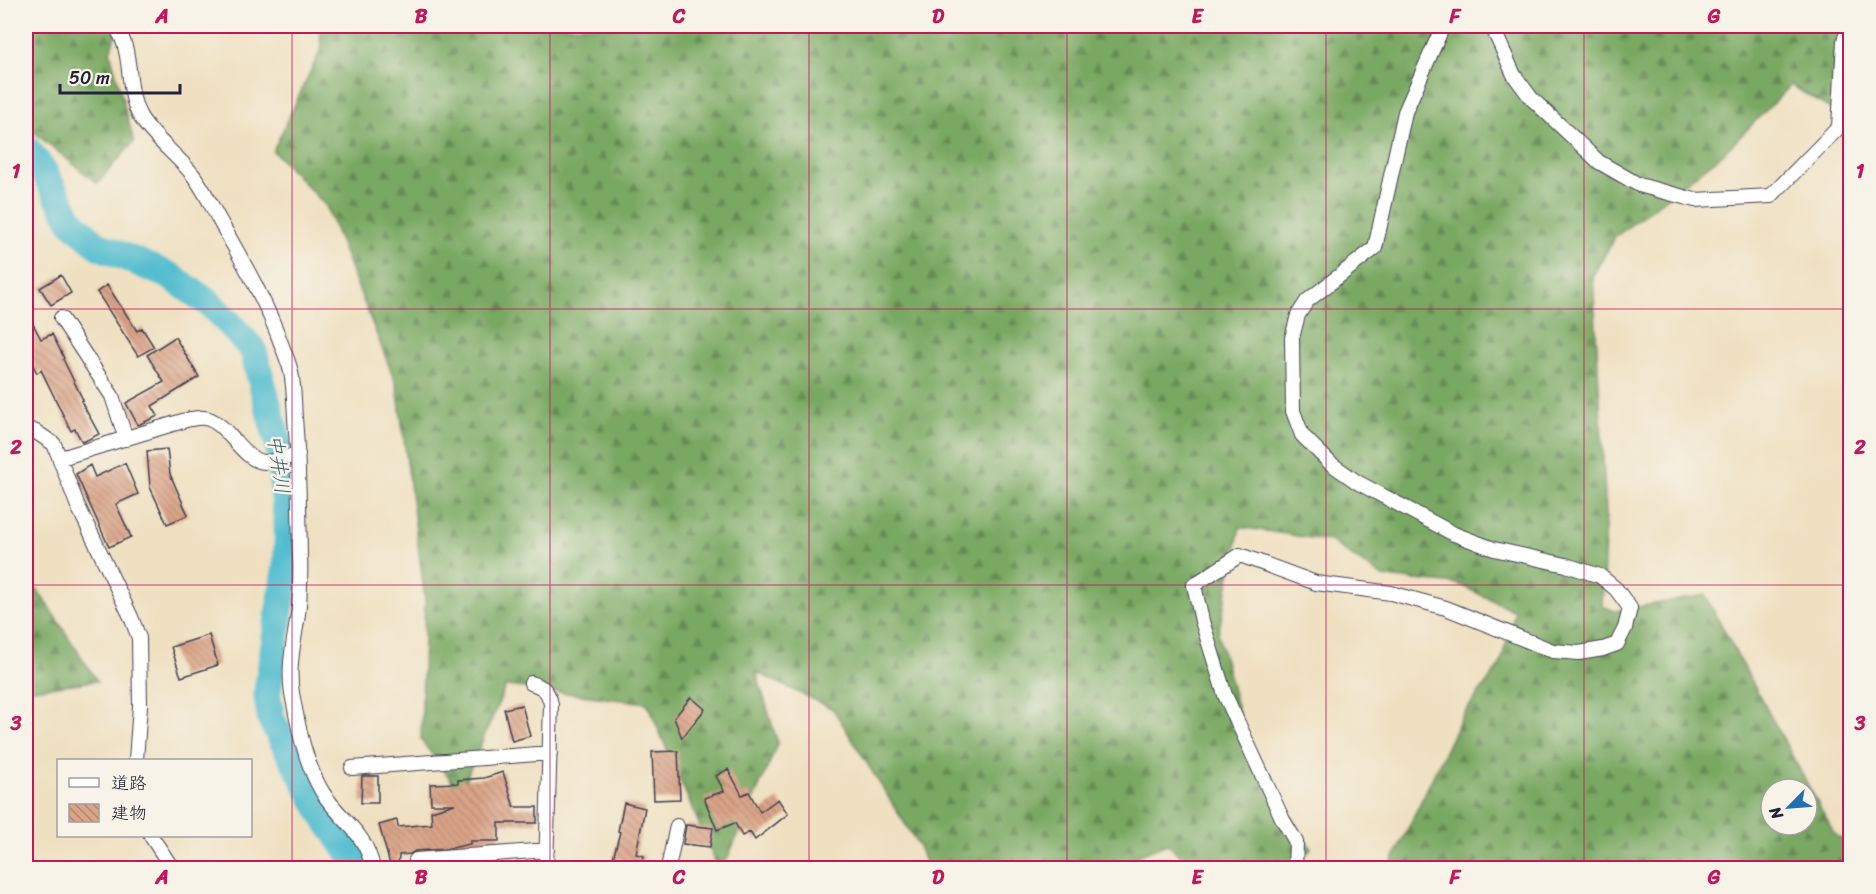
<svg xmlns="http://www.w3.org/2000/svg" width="1876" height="894" font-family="Sriracha,'Klee One',sans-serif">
<defs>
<pattern id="forest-firs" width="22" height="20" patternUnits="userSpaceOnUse" patternTransform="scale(1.5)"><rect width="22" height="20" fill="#79a862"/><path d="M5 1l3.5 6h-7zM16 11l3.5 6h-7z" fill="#638852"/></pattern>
<pattern id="building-back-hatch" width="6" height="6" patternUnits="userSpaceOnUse" patternTransform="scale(1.5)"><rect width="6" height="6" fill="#dba488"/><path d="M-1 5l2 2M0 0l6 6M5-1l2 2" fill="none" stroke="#b18570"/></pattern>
</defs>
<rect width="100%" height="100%" fill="#f7f3e8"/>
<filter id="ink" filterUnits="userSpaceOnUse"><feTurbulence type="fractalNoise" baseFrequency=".0167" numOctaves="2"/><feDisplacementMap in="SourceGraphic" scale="12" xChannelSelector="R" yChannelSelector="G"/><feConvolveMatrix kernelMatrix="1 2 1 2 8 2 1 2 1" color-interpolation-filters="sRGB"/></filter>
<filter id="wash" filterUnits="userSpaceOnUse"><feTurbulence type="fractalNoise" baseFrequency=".008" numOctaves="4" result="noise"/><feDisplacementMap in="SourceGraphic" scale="24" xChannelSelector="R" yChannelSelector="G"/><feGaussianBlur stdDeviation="1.35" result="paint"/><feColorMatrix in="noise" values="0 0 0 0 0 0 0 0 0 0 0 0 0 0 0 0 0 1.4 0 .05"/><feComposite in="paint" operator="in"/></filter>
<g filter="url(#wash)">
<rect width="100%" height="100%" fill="#efe0c1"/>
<!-- forest -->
<path fill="url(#forest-firs)" stroke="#4e654e" stroke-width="1.5" fill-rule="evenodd" d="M26 26H118L110 52 134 142 97 183 26 126Z
M320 26H1850V121L1791 85 1723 154 1615 237 1593 275 1606 513 1602 606 1615 611 1705 595 1834 833 1850 846V868H1389L1462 716 1500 665 1515 611 1458 584 1383 577 1330 541 1240 527 1218 634 1249 752 1311 848 1297 868H1194L1167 844 1108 868H927L919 846 833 709 756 672 778 744 723 868H718L647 703 506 686 460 792 421 740 425 599 397 386 326 206 273 151 321 49ZM1771 789H1807V825H1771Z
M26 586 37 589 97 681 26 690Z"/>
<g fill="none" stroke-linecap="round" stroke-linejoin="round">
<!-- river -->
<path stroke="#53bdcf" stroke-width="28" d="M26 148 44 172 72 222 99 246 170 276 209 303 227 321 253 350 279 446 288 531 287 561 267 694 271 719 324 816 355 861 358 868"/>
</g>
<g id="blocks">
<!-- building -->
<path fill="url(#building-back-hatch)" d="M61 275 71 293 51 305 40 288Z
M107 285 137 331 142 328 154 347 138 356 97 292Z
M26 311 41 339 52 334 64 358 63 359 83 400 81 401 99 434 85 441 82 442 75 429 71 431 41 370 37 373 26 351Z
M175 337 199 377 152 406 158 416 138 425 126 403 164 382 147 355Z
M167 449 170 474 188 515 167 524 150 487 147 451Z
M125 463 138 494 116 504 131 537 109 547 76 474 90 465 95 477Z
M209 635 218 665 181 677 171 647Z
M691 697 705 709 682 738 674 718Z
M522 705 530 736 512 741 504 709Z
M678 751 680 799 654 800 652 752Z
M728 769 742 795 749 792 760 812 778 799 788 814 755 840 750 832 742 836 735 823 717 830 704 798 724 791 716 776Z
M503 772 514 807H537V823H499V841H470V844L447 849 415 851 410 854 399 855 398 868H391L379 825 397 820 398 827 432 824 431 811 455 804H431L430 784 458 783V780L484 778Z
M362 776H378V803H361Z
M624 803 645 808 636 854 644 856 641 868H622L611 866 620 832 618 831Z
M686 825 713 828 710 847 683 844Z"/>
</g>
</g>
<g filter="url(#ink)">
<use href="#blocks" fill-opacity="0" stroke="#413e4f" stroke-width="1.5"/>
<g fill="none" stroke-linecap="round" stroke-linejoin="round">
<defs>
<path id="street" d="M115 26C136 53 123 93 143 121 157 141 178 156 193 175 204 189 212 207 221 223 243 262 267 303 282 346 285 354 289 363 291 372 294 386 294 403 295 418 299 464 299 510 300 556 301 572 300 589 299 606 296 635 287 663 292 693 298 726 305 764 323 793 342 822 365 831 373 868
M1492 26 1514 75 1531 98 1599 162 1639 185 1695 200 1771 196 1839 127 1844 41 1849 26
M61 318 112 396 126 439
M26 428 36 432 54 444 77 504 131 617 139 638 140 706 136 760
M61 458 186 420C192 419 199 417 204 418 227 420 241 461 265 462 275 462 288 456 298 454
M531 683C544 687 548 691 551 704L546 868
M352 768 550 753
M151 836 172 868
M416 860 547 850
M668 868 677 826
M1295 868 1296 842 1283 820 1225 695 1202 621 1194 585 1240 555 1316 583 1391 593 1446 608 1553 651 1579 653 1603 649 1617 644 1625 628 1630 608 1616 589 1600 576 1566 565 1494 549 1454 534 1357 482 1330 463 1302 435 1293 411 1292 338 1298 315 1307 301 1375 248 1405 112 1443 26"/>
</defs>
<!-- street casing -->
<use href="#street" stroke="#413e4f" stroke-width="16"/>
<!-- street -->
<use href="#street" stroke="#fff" stroke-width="14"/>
</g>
</g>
<!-- grid -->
<path fill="none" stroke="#c2185b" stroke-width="1.5" stroke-opacity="0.55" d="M292 26V868M550 26V868M809 26V868M1067 26V868M1326 26V868M1584 26V868M26 309H1850M26 585H1850"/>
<g text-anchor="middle" stroke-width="5" stroke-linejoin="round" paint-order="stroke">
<!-- water labels -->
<g font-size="20" font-style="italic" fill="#33586f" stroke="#f7f3e8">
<text transform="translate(279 464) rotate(82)" y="7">中井川</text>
</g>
</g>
<!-- margin -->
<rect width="1876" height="894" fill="none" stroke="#f7f3e8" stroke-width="66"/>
<!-- legend -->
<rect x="57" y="759" width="195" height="78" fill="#f7f3e8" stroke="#a29fa3" stroke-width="1.5"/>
<rect x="69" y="778" width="30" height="9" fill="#ffffff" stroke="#a29fa3" stroke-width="1.5"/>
<text x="111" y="789" font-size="18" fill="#22223b">道路</text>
<rect x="69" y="804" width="30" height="18" fill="url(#building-back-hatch)" stroke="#a29fa3" stroke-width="1.5"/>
<text x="111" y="819" font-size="18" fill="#22223b">建物</text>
<!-- north arrow -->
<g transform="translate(1789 807) rotate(245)"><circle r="28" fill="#f7f3e8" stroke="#a29fa3" stroke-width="1.5"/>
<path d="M0-4.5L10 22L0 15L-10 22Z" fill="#1f6fb2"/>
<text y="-9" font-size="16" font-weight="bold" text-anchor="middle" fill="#22223b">N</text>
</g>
<!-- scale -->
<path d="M60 84v9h120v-9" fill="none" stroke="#22223b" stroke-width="3"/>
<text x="69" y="84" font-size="18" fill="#22223b" stroke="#f7f3e8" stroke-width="4.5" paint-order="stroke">50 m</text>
<rect x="33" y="33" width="1810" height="828" fill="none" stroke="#c2185b" stroke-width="2"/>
<g font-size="20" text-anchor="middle" font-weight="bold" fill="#c2185b">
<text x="162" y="23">A</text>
<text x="421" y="23">B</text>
<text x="679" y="23">C</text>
<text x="938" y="23">D</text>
<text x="1197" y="23">E</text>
<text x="1455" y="23">F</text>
<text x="1714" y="23">G</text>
<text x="16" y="178">1</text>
<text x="1860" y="178">1</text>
<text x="16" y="454">2</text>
<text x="1860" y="454">2</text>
<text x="16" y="730">3</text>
<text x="1860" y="730">3</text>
<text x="162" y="884">A</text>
<text x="421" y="884">B</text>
<text x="679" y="884">C</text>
<text x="938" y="884">D</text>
<text x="1197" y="884">E</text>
<text x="1455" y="884">F</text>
<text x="1714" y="884">G</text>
</g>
</svg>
